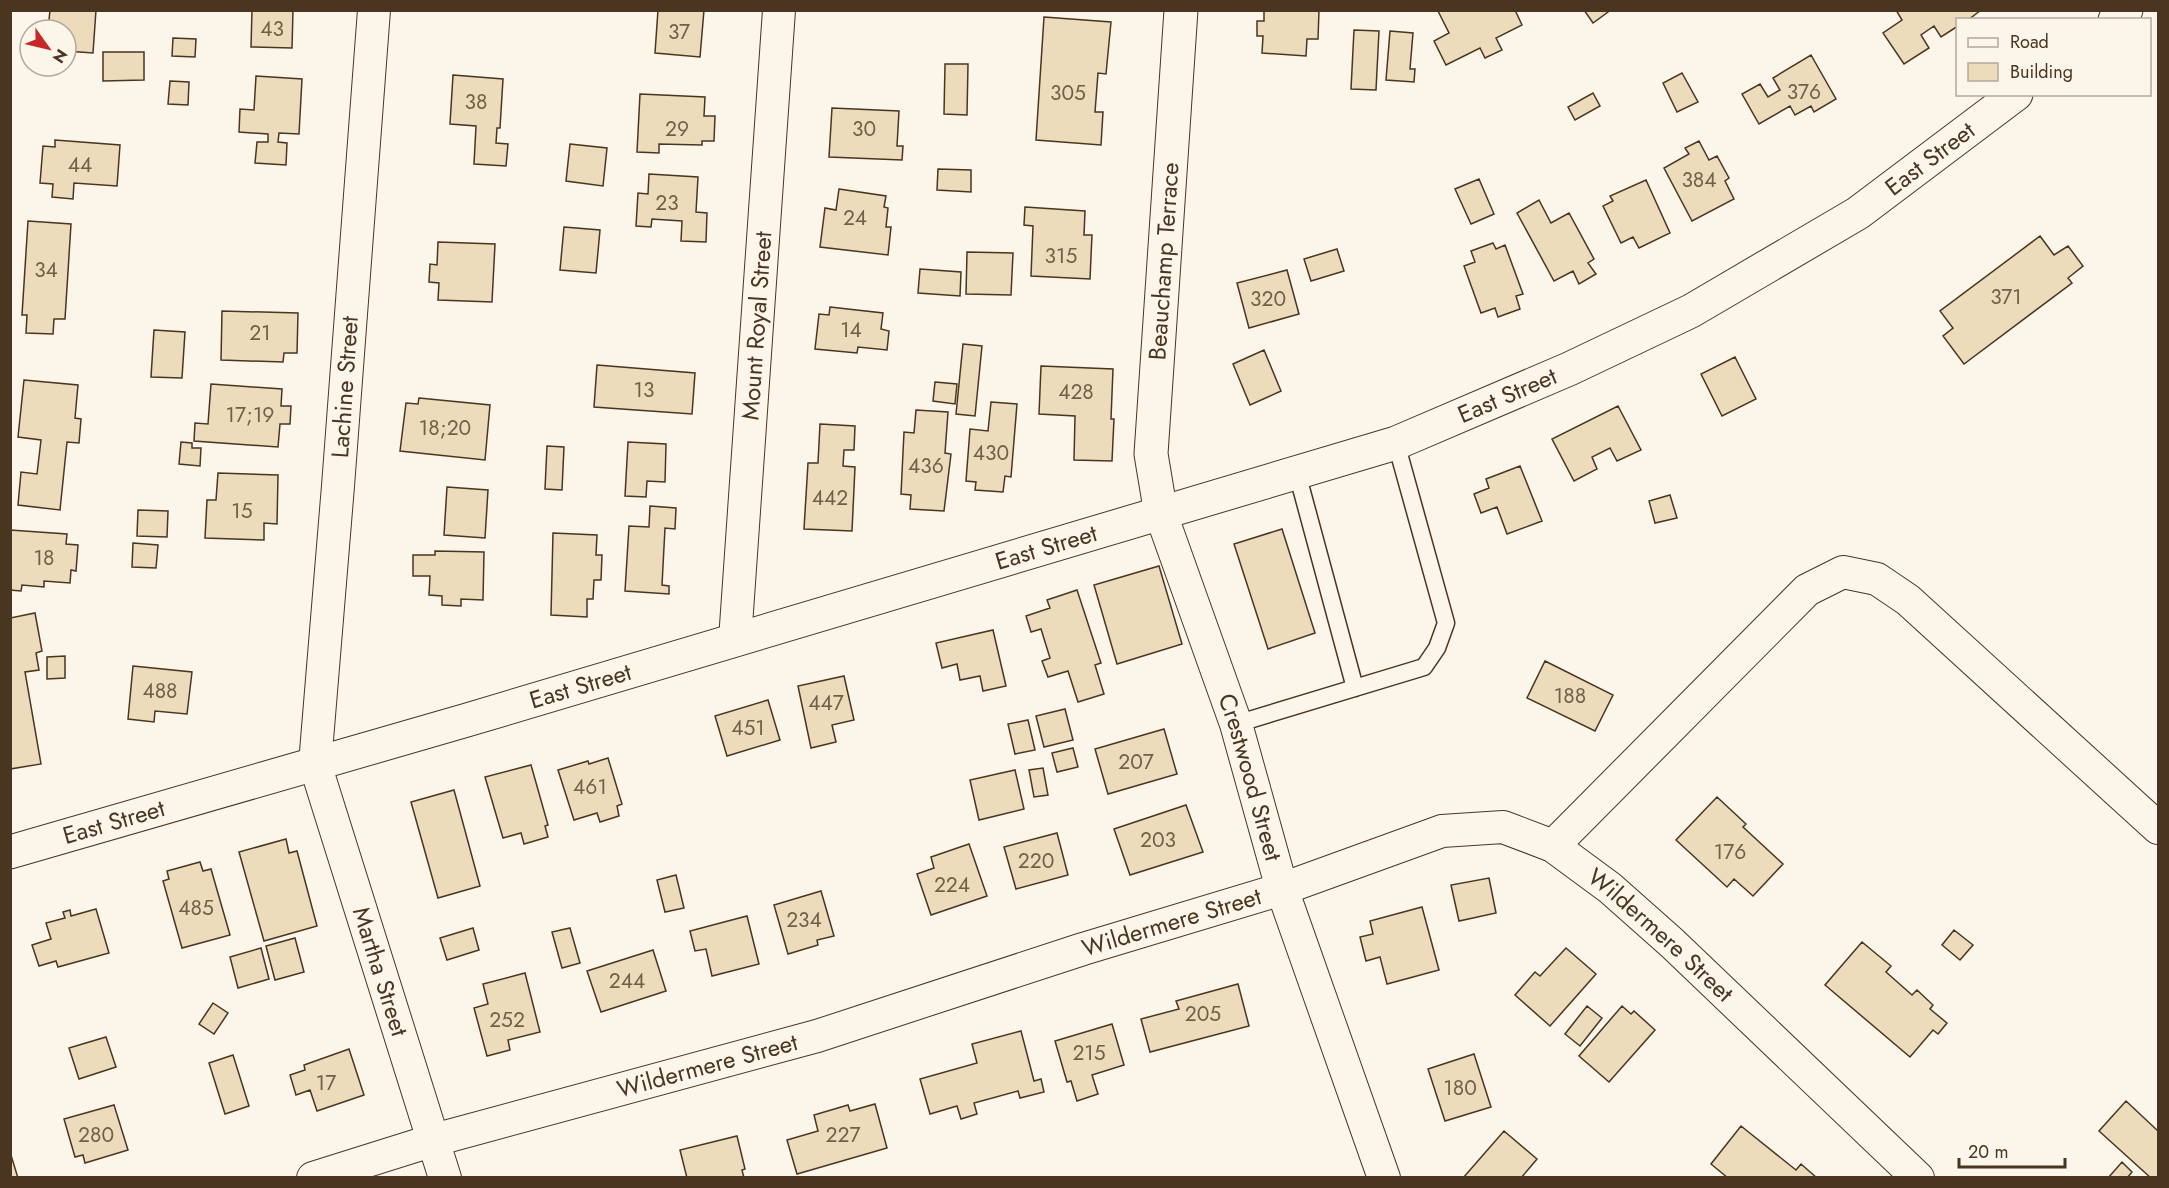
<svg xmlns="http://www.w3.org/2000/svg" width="2169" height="1188" font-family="Jost,sans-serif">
<rect width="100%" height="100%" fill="#fbf6e9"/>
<!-- building -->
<path fill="#ecdcbc" stroke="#4a3520" stroke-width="1.5" d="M50 10H96L93 53 66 51V30H48Z
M252 10H293L292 48 251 47Z
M658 10H704L700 57 655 53Z
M1264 10H1319L1318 39H1307L1306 56 1262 53 1263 36H1257V21H1264Z
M1515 10 1522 25 1496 38 1502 50 1485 58 1480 48 1446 65 1434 41 1449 33 1438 11Z
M1584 10H1607L1608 12 1593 23Z
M1896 10H1981L1968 20H1958V26L1941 37 1934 26 1921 35 1929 48 1904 64 1883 33 1902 20Z
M1044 17 1111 22 1106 74 1098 73 1095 112H1103L1101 145 1036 140Z
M1354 30 1379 31 1376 90 1351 89Z
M1390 31 1413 33 1410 69H1415L1414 82 1386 80Z
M173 38 196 39 195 57 172 56Z
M103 52H144V80L103 81Z
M1811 55 1836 99 1814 112 1811 106 1795 115 1790 106 1759 124 1742 94 1760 84 1768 97 1780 90 1773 78Z
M945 64H968L967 115 944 114Z
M1682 73 1698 102 1677 112 1663 83Z
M453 75 503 79 500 128H497L496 143 508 144 506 166 474 164 476 126 450 124Z
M256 76 302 79 299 134 279 133 278 142 287 143 286 165 255 163 257 142H268V134L239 132 240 109 254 110Z
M170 81 189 82 188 105 168 104Z
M1593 93 1600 106 1575 120 1568 107Z
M640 94 705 97 704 116H715L714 141H702V145L659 144V153L637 152Z
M832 108 899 111 897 146H903L902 160 829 157Z
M55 140 120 145 117 186 74 183 73 199 52 197 53 184 40 183 43 146 55 147Z
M1699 141 1709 160 1717 156 1729 178 1725 181 1734 199 1692 221 1664 168 1689 154 1685 148Z
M570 144 607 148 603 186 566 181Z
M938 169 971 170V192L937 190Z
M649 174 698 177 696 212 707 213 706 242 681 241 682 221 652 219 651 227 636 226 638 193 648 194Z
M1479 179 1494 214 1471 224 1455 189Z
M1646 180 1670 233 1639 248 1633 237 1621 243 1603 206 1613 201 1610 196Z
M839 189 886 196 884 207 888 208 886 227H891L888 255 820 247 825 208 836 210Z
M1539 200 1551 223 1569 213 1594 259 1588 263 1596 274 1579 284 1573 271 1554 281 1517 213Z
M1025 207 1085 211 1084 235H1092L1090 279 1031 276 1033 226 1024 225Z
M28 221 71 224 65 319H54L53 334 26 333 27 315H22Z
M564 227 600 230 596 273 560 270Z
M2040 236 2054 255 2068 246 2083 266 2068 278 2072 283 1964 364 1943 336 1953 328 1940 311Z
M438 242 495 244 492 302 438 300 439 283 429 282 430 264 437 265Z
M1493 243 1496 249 1505 245 1523 294 1516 296 1520 309 1498 317 1495 308 1481 313 1464 266 1475 262 1471 251Z
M1337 249 1344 271 1311 281 1304 259Z
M967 252 1013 253 1011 295 966 294Z
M920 269 961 272 960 296 918 293Z
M1287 270 1299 314 1249 328 1237 283Z
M830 307 883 313 881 329 889 331 887 350 858 347 857 353 815 349 819 314 829 315Z
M222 311 298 313 297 353H284L283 362 221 360Z
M154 330 185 332 182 378 151 377Z
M963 344 982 346 975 416 956 414Z
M1264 350 1281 391 1250 405 1233 364Z
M1735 357 1756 399 1722 416 1701 374Z
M597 365 695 373 692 414 594 407Z
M1041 366 1113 369 1111 419H1114L1112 461 1074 460 1075 416 1039 414Z
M24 380 78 385 75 418 81 419 79 443 67 442 60 510 18 505 21 472 37 474 41 440 18 437Z
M935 382 957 384 955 404 933 401Z
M211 384 282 389 281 406H291L290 424H280L278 447 194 441 195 423 208 424Z
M419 398 490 405 485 460 400 451 406 403 418 404Z
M991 402 1017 404 1011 477 1005 476 1003 492 975 490 976 482 966 481 970 429 988 431Z
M1618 406 1641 450 1617 461 1610 448 1592 457 1597 469 1574 481 1552 439Z
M916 410 948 412 945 453 951 454 944 511 910 509 911 495 901 494 904 432 914 433Z
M820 424 855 426 854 450H844L843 466 855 467 852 531 804 529 808 463H818Z
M181 442 192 443V448H201L200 466 179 464Z
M628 442 666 444 665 482 647 481 646 497 625 496Z
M547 446 564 447 562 490 545 489Z
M1520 466 1542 521 1507 534 1497 507 1481 513 1474 494 1489 488 1486 479Z
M218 473 278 475 277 524 264 523V540L205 538 207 500H216Z
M447 487 488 490 485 538 444 535Z
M1670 495 1677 518 1655 523 1649 501Z
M650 506 676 508 675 529 665 528 662 585 669 586V594L625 591 629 526 649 527Z
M138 510 168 511 167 537 137 536Z
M1282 529 1315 633 1268 649 1234 544Z
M10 530 67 534 66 544 78 545 76 571 71 570 70 583 44 581V587L22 585 21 591 10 590Z
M553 533 597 535 596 555H602L601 580H594L593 599H587V617L551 615Z
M133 543 158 545 156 568 132 567Z
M435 551 484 552 483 600 461 599V606L442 605V596L429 595 430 576H413V555H435Z
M1159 566 1182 644 1117 664 1094 585Z
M1077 590 1101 663 1095 665 1104 694 1078 702 1068 671 1048 677 1042 661 1050 658 1041 629 1031 632 1026 616 1050 608 1047 600Z
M35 613 42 651 36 653 39 670 25 672 41 764 10 769V618Z
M993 630 1006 686 983 691 980 676 960 680 957 664 942 668 936 643Z
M65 656V678L47 679V657Z
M1545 661 1613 695 1595 731 1527 698Z
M133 666 192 672 187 714 155 711 154 722 128 719Z
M844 676 854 720 832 725 836 742 811 748 798 686Z
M768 700 780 740 727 756 715 716Z
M1065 709 1073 740 1044 747 1036 716Z
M1028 720 1035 750 1015 754 1008 724Z
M1164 729 1177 774 1108 794 1095 749Z
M1073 748 1078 767 1057 772 1052 753Z
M608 758 622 804 617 806 619 816 600 822 597 813 574 820 558 770 588 761 589 764Z
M531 765 548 825 545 826 548 837 524 844 521 833 503 838 485 777Z
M1043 768 1048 795 1034 797 1029 770Z
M1015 770 1024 809 979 820 970 780Z
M454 790 480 886 438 898 411 802Z
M1717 797 1746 824 1743 827 1783 864 1753 896 1734 879 1727 887 1676 840Z
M1186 805 1203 852 1130 875 1114 829Z
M1057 833 1068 875 1016 889 1004 847Z
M286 839 289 853 297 851 317 926 264 941 239 852Z
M969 844 987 896 931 915 917 874 934 868 931 857Z
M200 862 203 871 211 869 230 935 182 948 163 881 169 879 167 871Z
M676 875 684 908 665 912 657 880Z
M1489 878 1496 913 1459 921 1451 885Z
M821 891 834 936 817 940 818 945 788 954 774 905Z
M1422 907 1439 970 1387 984 1380 957 1366 961 1360 937 1373 934 1370 921Z
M96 909 109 953 58 967 56 961 39 966 32 945 51 939 46 923 65 918 63 912 70 910 71 916Z
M747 916 759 964 712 976 706 949 695 951 690 931Z
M473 928 479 950 447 960 440 938Z
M570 928 580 963 562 968 552 932Z
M1954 930 1973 945 1960 960 1942 945Z
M295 938 304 972 275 980 266 946Z
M1862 942 1891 966 1886 972 1912 995 1917 990 1933 1005 1930 1009 1947 1023 1938 1034 1933 1030 1910 1057 1825 985Z
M261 948 269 979 238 988 230 957Z
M1566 948 1596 974 1550 1026 1515 995 1535 972 1540 976Z
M653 950 666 991 601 1012 587 971Z
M525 973 540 1032 508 1040 510 1050 487 1056 474 1008 488 1004 483 984Z
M1238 984 1249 1026 1150 1052 1141 1019 1179 1009 1176 1001Z
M213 1003 228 1013 214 1034 199 1024Z
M1587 1006 1602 1018 1580 1046 1565 1034Z
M1622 1006 1631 1014 1634 1011 1655 1030 1609 1082 1579 1056Z
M1112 1024 1124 1065 1092 1075 1098 1094 1077 1101 1071 1081 1067 1082 1055 1041Z
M1021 1031 1034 1081 1041 1079 1044 1092 1020 1098 1018 1091 974 1103 977 1114 961 1119 957 1106 930 1114 920 1079 977 1063 972 1044Z
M106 1037 116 1067 79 1079 69 1048Z
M349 1049 364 1095 317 1111 310 1090 296 1095 290 1075 305 1070 304 1065Z
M1474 1054 1491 1107 1445 1121 1428 1069Z
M233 1055 249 1106 225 1114 209 1063Z
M2126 1101 2158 1131V1178H2151L2099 1131Z
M875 1104 887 1148 797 1174 787 1140 818 1131 814 1115 848 1105 850 1111Z
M114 1105 128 1150 85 1163 83 1155 75 1157 64 1119Z
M1741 1126 1796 1170 1801 1164 1817 1178H1728L1711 1164Z
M1504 1131 1537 1159 1521 1178H1463Z
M737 1136 745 1169 742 1170 744 1178H687L680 1150Z
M10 1152 18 1178H10Z
M2122 1162 2132 1172 2127 1178H2108Z"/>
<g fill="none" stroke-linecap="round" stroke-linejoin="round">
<defs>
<path id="service" d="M1297 473 1355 688
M1236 724 1424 667 1437 648 1446 623 1396 443"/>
<g id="minor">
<path id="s1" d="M374 10 338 486 315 764 445 1178"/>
<path id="s2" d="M1161 514 1236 724 1282 889 1384 1178"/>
<path id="s3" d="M735 640 779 10"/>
<path d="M1553 846 1807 590 1843 572 1877 579 1908 600 2158 828"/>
<path id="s4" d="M313 1178 434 1140 817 1036 1083 949 1282 889 1442 831 1503 827 1553 846 1610 888 1672 943 1918 1178"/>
</g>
<g id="tertiary">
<path id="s5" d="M1161 514 1151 454 1181 10"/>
</g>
<g id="secondary">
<path d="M2115 20 2126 10"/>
<path id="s6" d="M10 852 467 720 1396 443 1569 369 1691 311 1858 213 2016 94"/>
</g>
</defs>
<!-- service casing -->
<use href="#service" stroke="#4a3520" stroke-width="19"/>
<!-- minor casing -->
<use href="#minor" stroke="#4a3520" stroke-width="34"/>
<!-- tertiary casing -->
<use href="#tertiary" stroke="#4a3520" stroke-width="35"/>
<!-- secondary casing -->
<use href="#secondary" stroke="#4a3520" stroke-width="35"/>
<!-- service -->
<use href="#service" stroke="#fbf6e9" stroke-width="16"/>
<!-- minor -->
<use href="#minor" stroke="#fbf6e9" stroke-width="32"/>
<!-- tertiary -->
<use href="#tertiary" stroke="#fbf6e9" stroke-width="33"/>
<!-- secondary -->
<use href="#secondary" stroke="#fbf6e9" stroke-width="33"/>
</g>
<g text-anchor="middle" stroke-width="4.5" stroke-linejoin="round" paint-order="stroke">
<!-- number labels -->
<g font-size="21" fill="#725f47">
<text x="272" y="36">43</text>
<text x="679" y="39">37</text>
<text x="1804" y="99">376</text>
<text x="1068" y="100">305</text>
<text x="476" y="109">38</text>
<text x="677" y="136">29</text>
<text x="864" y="136">30</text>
<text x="80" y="172">44</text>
<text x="1699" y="187">384</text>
<text x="667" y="210">23</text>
<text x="855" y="225">24</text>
<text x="1061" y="263">315</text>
<text x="46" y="277">34</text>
<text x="2006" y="304">371</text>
<text x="1268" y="306">320</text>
<text x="851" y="337">14</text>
<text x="260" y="340">21</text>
<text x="644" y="397">13</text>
<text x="1076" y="399">428</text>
<text x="250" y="422">17;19</text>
<text x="445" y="435">18;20</text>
<text x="991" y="460">430</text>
<text x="926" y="473">436</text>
<text x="830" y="505">442</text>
<text x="242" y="518">15</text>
<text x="44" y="565">18</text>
<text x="160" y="698">488</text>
<text x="1570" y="703">188</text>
<text x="826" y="710">447</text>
<text x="748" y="735">451</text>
<text x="1136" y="769">207</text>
<text x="590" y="794">461</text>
<text x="1158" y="847">203</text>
<text x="1730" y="859">176</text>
<text x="1036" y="868">220</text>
<text x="952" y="892">224</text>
<text x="196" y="915">485</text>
<text x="804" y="927">234</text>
<text x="627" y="988">244</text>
<text x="1203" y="1021">205</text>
<text x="507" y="1027">252</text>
<text x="1089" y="1060">215</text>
<text x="326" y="1090">17</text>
<text x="1460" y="1095">180</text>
<text x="96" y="1142">280</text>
<text x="843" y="1142">227</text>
</g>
<!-- street labels -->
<g font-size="24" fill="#4a3520" stroke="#fbf6e9">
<text dy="8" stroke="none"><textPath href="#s6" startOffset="2052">East Street</textPath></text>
<text dy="8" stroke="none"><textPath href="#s5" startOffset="254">Beauchamp Terrace</textPath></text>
<text dy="8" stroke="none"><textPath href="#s3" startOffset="315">Mount Royal Street</textPath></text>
<text transform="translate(345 387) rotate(-86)" y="8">Lachine Street</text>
<text dy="8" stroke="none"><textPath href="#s6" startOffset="1566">East Street</textPath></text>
<text dy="8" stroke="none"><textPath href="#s6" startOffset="1080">East Street</textPath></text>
<text dy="8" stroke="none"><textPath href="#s6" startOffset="594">East Street</textPath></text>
<text dy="8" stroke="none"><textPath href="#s2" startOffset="278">Crestwood Street</textPath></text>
<text dy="8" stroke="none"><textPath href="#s6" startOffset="108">East Street</textPath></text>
<text dy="8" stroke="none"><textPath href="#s4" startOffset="896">Wildermere Street</textPath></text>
<text dy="8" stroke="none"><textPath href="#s4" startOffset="1436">Wildermere Street</textPath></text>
<text dy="8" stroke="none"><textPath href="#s1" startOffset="974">Martha Street</textPath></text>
<text dy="8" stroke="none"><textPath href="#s4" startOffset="410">Wildermere Street</textPath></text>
</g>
</g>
<!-- border -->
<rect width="2169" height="1188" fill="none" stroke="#4a3520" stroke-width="24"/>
<!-- legend -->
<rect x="1956" y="18" width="195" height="78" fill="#fbf6e9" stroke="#b4a999" stroke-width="1.5"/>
<rect x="1968" y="38" width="30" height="9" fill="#fbf6e9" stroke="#b4a999" stroke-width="1.5"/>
<text x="2010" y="48" font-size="18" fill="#4a3520">Road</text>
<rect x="1968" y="63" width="30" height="18" fill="#ecdcbc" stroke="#b4a999" stroke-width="1.5"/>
<text x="2010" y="78" font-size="18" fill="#4a3520">Building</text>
<!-- north arrow -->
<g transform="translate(48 48) rotate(124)"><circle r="28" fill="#fbf6e9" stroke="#b4a999" stroke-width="1.5"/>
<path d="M0-4.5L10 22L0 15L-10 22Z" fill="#c62828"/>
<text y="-9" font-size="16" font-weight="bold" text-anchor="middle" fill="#4a3520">N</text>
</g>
<!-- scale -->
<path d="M1959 1158v9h106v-9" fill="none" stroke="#4a3520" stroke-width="3"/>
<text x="1968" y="1158" font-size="18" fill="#4a3520" stroke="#fbf6e9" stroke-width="4.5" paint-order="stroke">20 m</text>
</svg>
